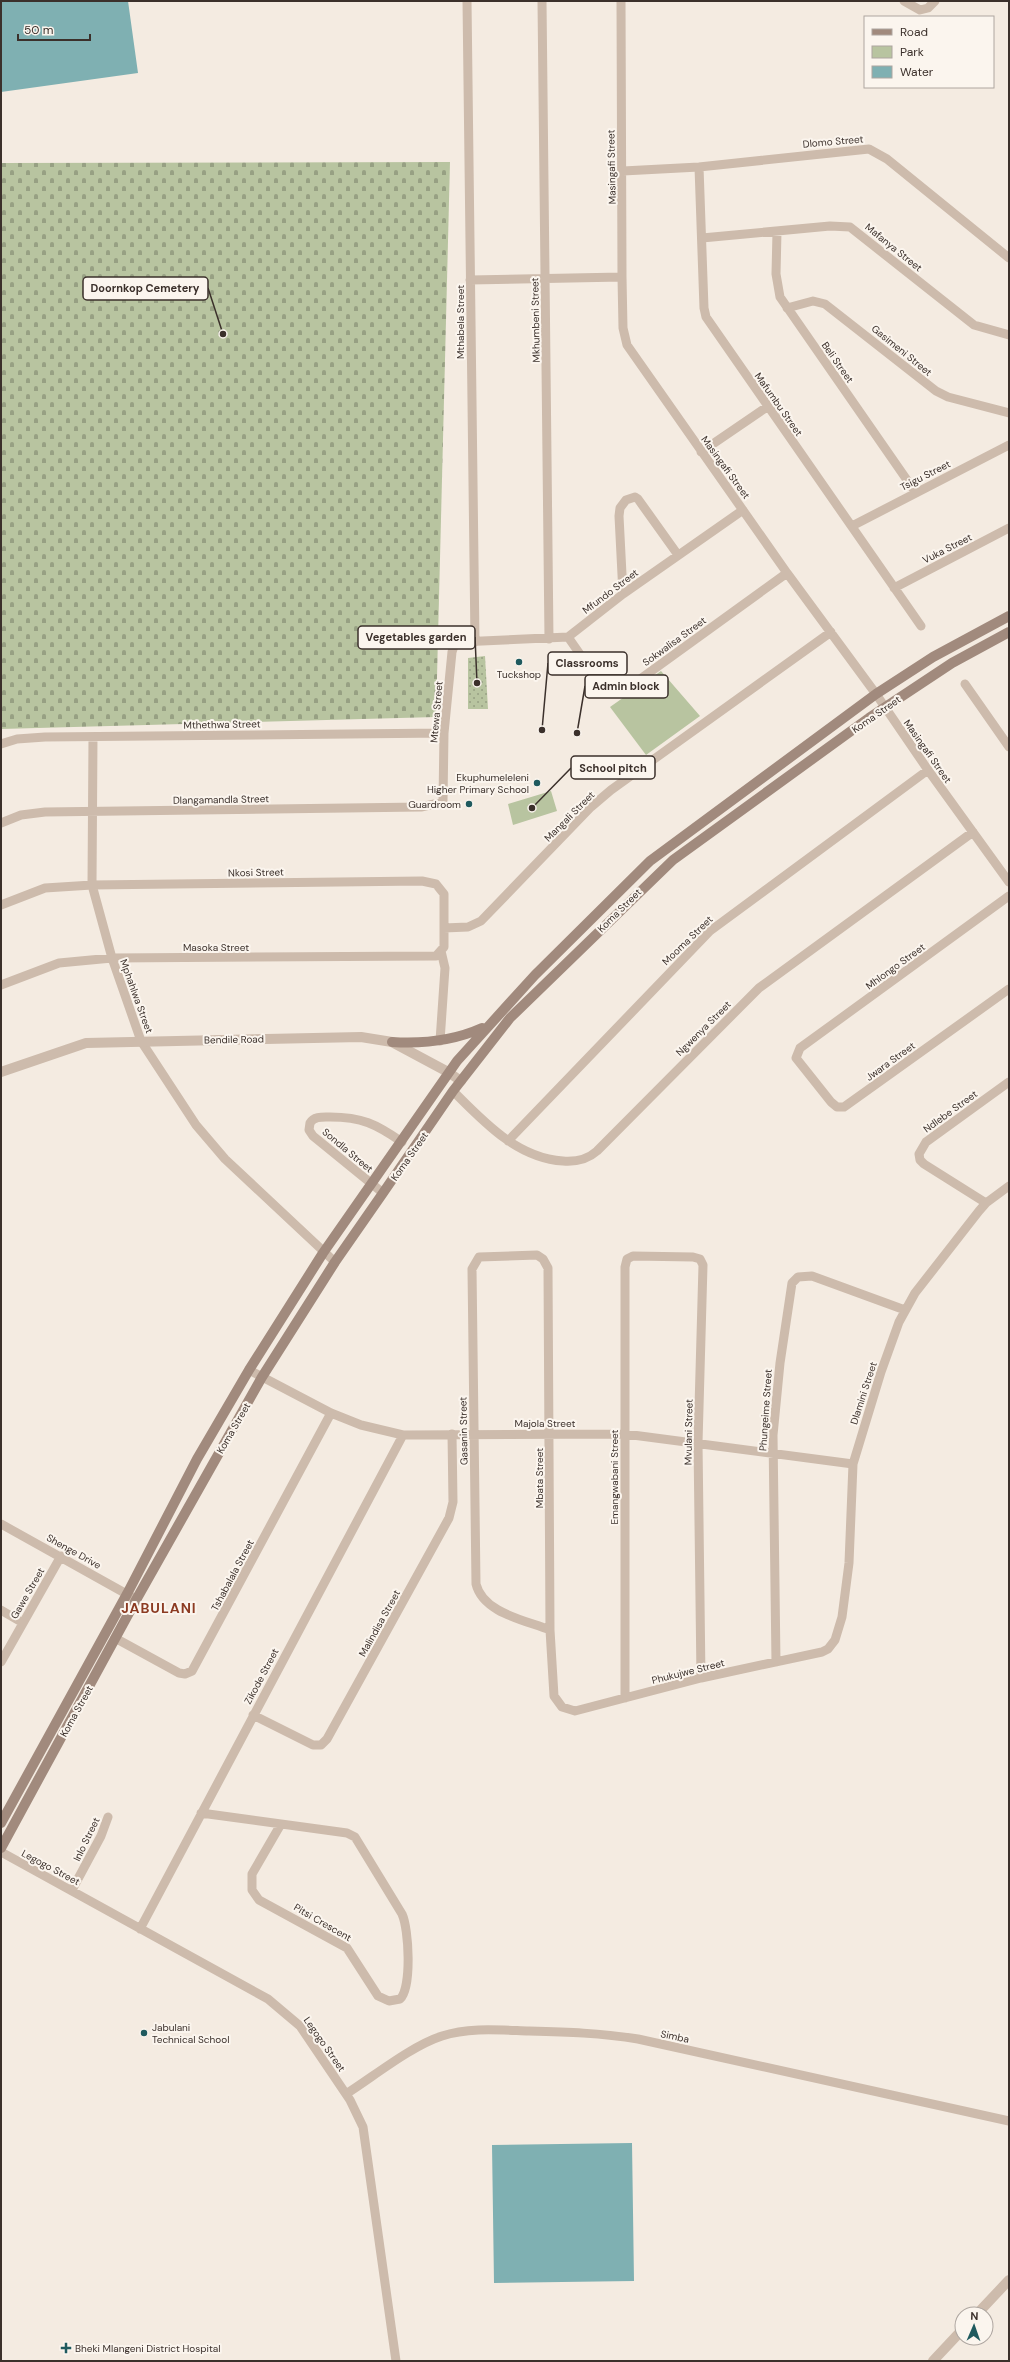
<svg xmlns="http://www.w3.org/2000/svg" width="1010" height="2362" font-family="'DM Sans',sans-serif">
<defs>
<pattern id="cemetery-stones" width="16" height="16" patternUnits="userSpaceOnUse"><rect width="16" height="16" fill="#b8c4a0"/><path d="M2 7V4a2 2 0 0 1 4 0v3zM10 15v-3a2 2 0 0 1 4 0v3z" fill="#97a083"/></pattern>
<pattern id="garden-dots" width="8" height="8" patternUnits="userSpaceOnUse"><rect width="8" height="8" fill="#b8c4a0"/><path d="M2 2h.1M6 6h.1" fill="none" stroke="#97a083" stroke-width="1.8" stroke-linecap="round"/></pattern>
</defs>
<rect width="100%" height="100%" fill="#f4ebe1"/>
<!-- green -->
<path fill="#b8c4a0" d="M661 671 700 716 646 755 610 707Z
M551 791 557 811 513 825 508 804Z"/>
<!-- cemetery -->
<path fill="url(#cemetery-stones)" d="M450 162 436 717 1 729V163Z"/>
<!-- garden -->
<path fill="url(#garden-dots)" d="M485 656 488 709H468V658Z"/>
<!-- water -->
<path fill="#7fb0b2" d="M1 1H128L138 73 1 92Z
M632 2143 634 2281 494 2283 492 2145Z"/>
<g fill="none" stroke-linecap="round" stroke-linejoin="round">
<!-- minor -->
<path stroke="#cdbbac" stroke-width="9" d="M467 1 475 642
M542 1 549 639
M621 1 622 277 623 328 627 345 787 573 876 694 928 770 1009 882
M904 1 920 10 928 8 935 1
M699 167 704 308 706 317 921 626
M623 171 699 167 869 149 887 159 1009 258
M777 232 776 274 780 297 916 493
M702 238 830 226 850 227 974 325 1009 335
M470 280 622 277
M787 308 813 301 825 304 936 391 948 397 1009 413
M701 452 767 407
M852 526 1009 445
M894 588 1009 528
M623 594 619 516 620 508 626 500 635 497 638 499 678 555
M568 637 605 690 611 693H621L787 573
M965 684 1009 747
M93 737 92 885 112 958 141 1041 196 1125 225 1159 335 1262
M1 744 17 739 45 737 444 733
M1 823 21 815 45 812 421 807 443 802 444 733 452 652 454 646 460 642 568 637 623 594 743 510
M1009 896 800 1048 796 1058 831 1102 837 1107H844L1009 989
M1 905 45 888 92 885 422 881 436 884 444 894V947L436 956 112 958 59 963 1 985
M444 928 468 927 481 921 591 807 611 790 831 632
M440 1041 445 968 441 951
M453 1091C484 1122 517 1158 563 1161 576 1162 587 1160 597 1151L759 988 973 832
M508 1141 710 931 928 770
M383 1193 313 1136 309 1130 310 1123C314 1116 323 1117 330 1117 362 1117 376 1124 402 1142
M986 1203 924 1164 920 1160 919 1154 926 1142 1009 1082
M249 1370 331 1413 361 1425 403 1435 625 1434 853 1464
M1 1524 132 1597
M1 1610 23 1623
M550 1630C525 1620 483 1613 476 1584L472 1269 479 1257 537 1255 543 1259 548 1268 550 1630 554 1696 562 1707 575 1711 701 1678 822 1652 828 1649 835 1640 842 1617 849 1563 853 1464 881 1372 899 1322 915 1293 979 1211 986 1203 1009 1186
M115 1638 179 1673 185 1674 192 1671 331 1413
M1 1662 61 1556
M776 1662 773 1435 780 1363 792 1283 798 1277 812 1276 905 1310
M625 1698V1267L627 1259 633 1256 693 1257 700 1259 703 1265 698 1443 701 1678
M253 1715 313 1745H321L327 1739 449 1518 453 1502 452 1434
M201 1813 347 1833 355 1837 402 1914C409 1929 412 1988 400 1999L389 2001 378 1996 347 1948 259 1900 252 1890V1874L281 1824
M1 1852 268 1999 300 2026 350 2100 363 2127 396 2361
M72 1890 101 1836 108 1817
M140 1929 403 1435
M346 2094C373 2077 411 2046 442 2036 469 2027 500 2030 529 2031 566 2032 601 2033 638 2039L1009 2121"/>
<!-- tertiary -->
<path stroke="#cdbbac" stroke-width="10" d="M1 1072 86 1043 361 1037 392 1042 448 1072 461 1081
M977 2314 1009 2280
M933 2361 962 2330"/>
<!-- secondary -->
<path stroke="#a18a7d" stroke-width="10" d="M392 1042C424 1044 453 1041 482 1028
M1 1823 127 1594 197 1459 249 1370 323 1253 457 1061 535 975 650 861 876 694 933 657 1009 616
M1 1848 136 1600 262 1377 335 1262 383 1193 453 1091 510 1018 673 860 869 718 952 663 1009 632"/>
</g>
<!-- markers -->
<g fill="#1f5a5e" stroke="#fbf5ee" stroke-width="1.5">
<circle cx="519" cy="662" r="4"/>
<circle cx="537" cy="783" r="4"/>
<circle cx="469" cy="804" r="4"/>
<circle cx="144" cy="2033" r="4"/>
<path d="M64 2342h4v4h4v4h-4v4h-4v-4h-4v-4h4z"/>
</g>
<g text-anchor="middle" stroke-width="4" stroke-linejoin="round" paint-order="stroke">
<!-- street labels -->
<g font-size="10" fill="#3b302b" stroke="#fbf5ee">
<text transform="translate(833 141) rotate(-5)" y="4">Dlomo Street</text>
<text transform="translate(611 167) rotate(-91)" y="4">Masingafi Street</text>
<text transform="translate(894 247) rotate(39)" y="4">Mafanya Street</text>
<text transform="translate(535 320) rotate(-91)" y="4">Mkhumbeni Street</text>
<text transform="translate(460 322) rotate(-90)" y="4">Mthabela Street</text>
<text transform="translate(902 350) rotate(39)" y="4">Gasimeni Street</text>
<text transform="translate(838 362) rotate(55)" y="4">Beli Street</text>
<text transform="translate(779 404) rotate(55)" y="4">Mafumbu Street</text>
<text transform="translate(726 467) rotate(54)" y="4">Masingafi Street</text>
<text transform="translate(925 475) rotate(-27)" y="4">Tsigu Street</text>
<text transform="translate(947 548) rotate(-27)" y="4">Vuka Street</text>
<text transform="translate(610 591) rotate(-37)" y="4">Mfundo Street</text>
<text transform="translate(674 641) rotate(-36)" y="4">Sokwalisa Street</text>
<text transform="translate(436 712) rotate(-85)" y="4">Mtewa Street</text>
<text transform="translate(876 714) rotate(-35)" y="4">Koma Street</text>
<text transform="translate(222 724) rotate(-1)" y="4">Mthethwa Street</text>
<text transform="translate(928 751) rotate(55)" y="4">Masingafi Street</text>
<text transform="translate(221 799) rotate(-1)" y="4">Dlangamandla Street</text>
<text transform="translate(569 816) rotate(-45)" y="4">Mangali Street</text>
<text transform="translate(256 872) rotate(-1)" y="4">Nkosi Street</text>
<text transform="translate(619 910) rotate(-45)" y="4">Koma Street</text>
<text transform="translate(687 940) rotate(-44)" y="4">Mooma Street</text>
<text x="216" y="951">Masoka Street</text>
<text transform="translate(895 966) rotate(-36)" y="4">Mhlongo Street</text>
<text transform="translate(137 996) rotate(70)" y="4">Mphahlwa Street</text>
<text transform="translate(703 1028) rotate(-45)" y="4">Ngwenya Street</text>
<text transform="translate(234 1039) rotate(-1)" y="4">Bendile Road</text>
<text transform="translate(890 1061) rotate(-36)" y="4">Jwara Street</text>
<text transform="translate(950 1111) rotate(-36)" y="4">Ndlebe Street</text>
<text transform="translate(348 1150) rotate(40)" y="4">Sondla Street</text>
<text transform="translate(409 1156) rotate(-55)" y="4">Koma Street</text>
<text transform="translate(863 1393) rotate(-72)" y="4">Dlamini Street</text>
<text transform="translate(765 1410) rotate(-86)" y="4">Phungeime Street</text>
<text x="545" y="1427">Majola Street</text>
<text transform="translate(233 1428) rotate(-60)" y="4">Koma Street</text>
<text transform="translate(463 1431) rotate(-91)" y="4">Gasanin Street</text>
<text transform="translate(688 1432) rotate(-89)" y="4">Mvulani Street</text>
<text transform="translate(614 1477) rotate(-90)" y="4">Emangwabani Street</text>
<text transform="translate(539 1478) rotate(-90)" y="4">Mbata Street</text>
<text transform="translate(74 1551) rotate(29)" y="4">Shenge Drive</text>
<text transform="translate(232 1575) rotate(-62)" y="4">Tshabalala Street</text>
<text transform="translate(27 1593) rotate(-60)" y="4">Gawe Street</text>
<text transform="translate(379 1623) rotate(-61)" y="4">Malindisa Street</text>
<text transform="translate(688 1671) rotate(-14)" y="4">Phukujwe Street</text>
<text transform="translate(261 1676) rotate(-62)" y="4">Zikode Street</text>
<text transform="translate(76 1711) rotate(-61)" y="4">Koma Street</text>
<text transform="translate(86 1839) rotate(-64)" y="4">Inlo Street</text>
<text transform="translate(51 1867) rotate(28)" y="4">Legogo Street</text>
<text transform="translate(323 1922) rotate(30)" y="4">Pitsi Crescent</text>
<text transform="translate(675 2036) rotate(12)" y="4">Simba</text>
<text transform="translate(325 2044) rotate(55)" y="4">Legogo Street</text>
</g>
<!-- poi labels -->
<g font-size="10" fill="#3b302b" stroke="#fbf5ee" text-anchor="end">
<text x="519" y="678" text-anchor="middle">Tuckshop</text>
<text x="529" y="781">Ekuphumeleleni<tspan x="529" dy="12">Higher Primary School</tspan></text>
<text x="461" y="808">Guardroom</text>
<text x="152" y="2031" text-anchor="start">Jabulani<tspan x="152" dy="12">Technical School</tspan></text>
<text x="75" y="2352" text-anchor="start">Bheki Mlangeni District Hospital</text>
</g>
<!-- district labels -->
<g font-size="14" font-weight="bold" letter-spacing="1" fill="#8c3b22" stroke="#fbf5ee">
<text x="159" y="1613">JABULANI</text>
</g>
</g>
<!-- callouts -->
<path fill="none" stroke="#3b302b" stroke-width="1.5" d="M223 334L208 288M477 683L475 637M542 730L548 663M577 733L585 686M532 808L571 768"/>
<g fill="#3b302b" stroke="#fbf5ee" stroke-width="1.5">
<circle cx="223" cy="334" r="4"/>
<circle cx="477" cy="683" r="4"/>
<circle cx="542" cy="730" r="4"/>
<circle cx="577" cy="733" r="4"/>
<circle cx="532" cy="808" r="4"/>
</g>
<g fill="#fbf5ee" stroke="#3b302b" stroke-width="1.5">
<rect x="83" y="277" width="125" height="23" rx="4"/>
<rect x="358" y="626" width="117" height="23" rx="4"/>
<rect x="548" y="652" width="79" height="23" rx="4"/>
<rect x="585" y="675" width="83" height="23" rx="4"/>
<rect x="571" y="756" width="84" height="23" rx="4"/>
</g>
<g font-size="11" text-anchor="middle" font-weight="bold" fill="#3b302b">
<text x="145" y="292">Doornkop Cemetery</text>
<text x="416" y="641">Vegetables garden</text>
<text x="587" y="667">Classrooms</text>
<text x="626" y="690">Admin block</text>
<text x="613" y="772">School pitch</text>
</g>
<!-- border -->
<rect width="1010" height="2362" fill="none" stroke="#3b302b" stroke-width="4"/>
<!-- legend -->
<rect x="864" y="16" width="130" height="72" fill="#fbf5ee" stroke="#aea6a0"/>
<rect x="872" y="29" width="20" height="6" fill="#a18a7d" stroke="#aea6a0"/>
<text x="900" y="36" font-size="12" fill="#3b302b">Road</text>
<rect x="872" y="46" width="20" height="12" fill="#b8c4a0" stroke="#aea6a0"/>
<text x="900" y="56" font-size="12" fill="#3b302b">Park</text>
<rect x="872" y="66" width="20" height="12" fill="#7fb0b2" stroke="#aea6a0"/>
<text x="900" y="76" font-size="12" fill="#3b302b">Water</text>
<!-- north arrow -->
<g transform="translate(974 2326) rotate(2)"><circle r="19" fill="#fbf5ee" stroke="#aea6a0"/>
<path d="M0-3L7 15L0 10L-7 15Z" fill="#1f5a5e"/>
<text y="-6" font-size="11" font-weight="bold" text-anchor="middle" fill="#3b302b">N</text>
</g>
<!-- scale -->
<path d="M18 34v6h72v-6" fill="none" stroke="#3b302b" stroke-width="2"/>
<text x="24" y="34" font-size="12" fill="#3b302b" stroke="#fbf5ee" stroke-width="3" paint-order="stroke">50 m</text>
</svg>
